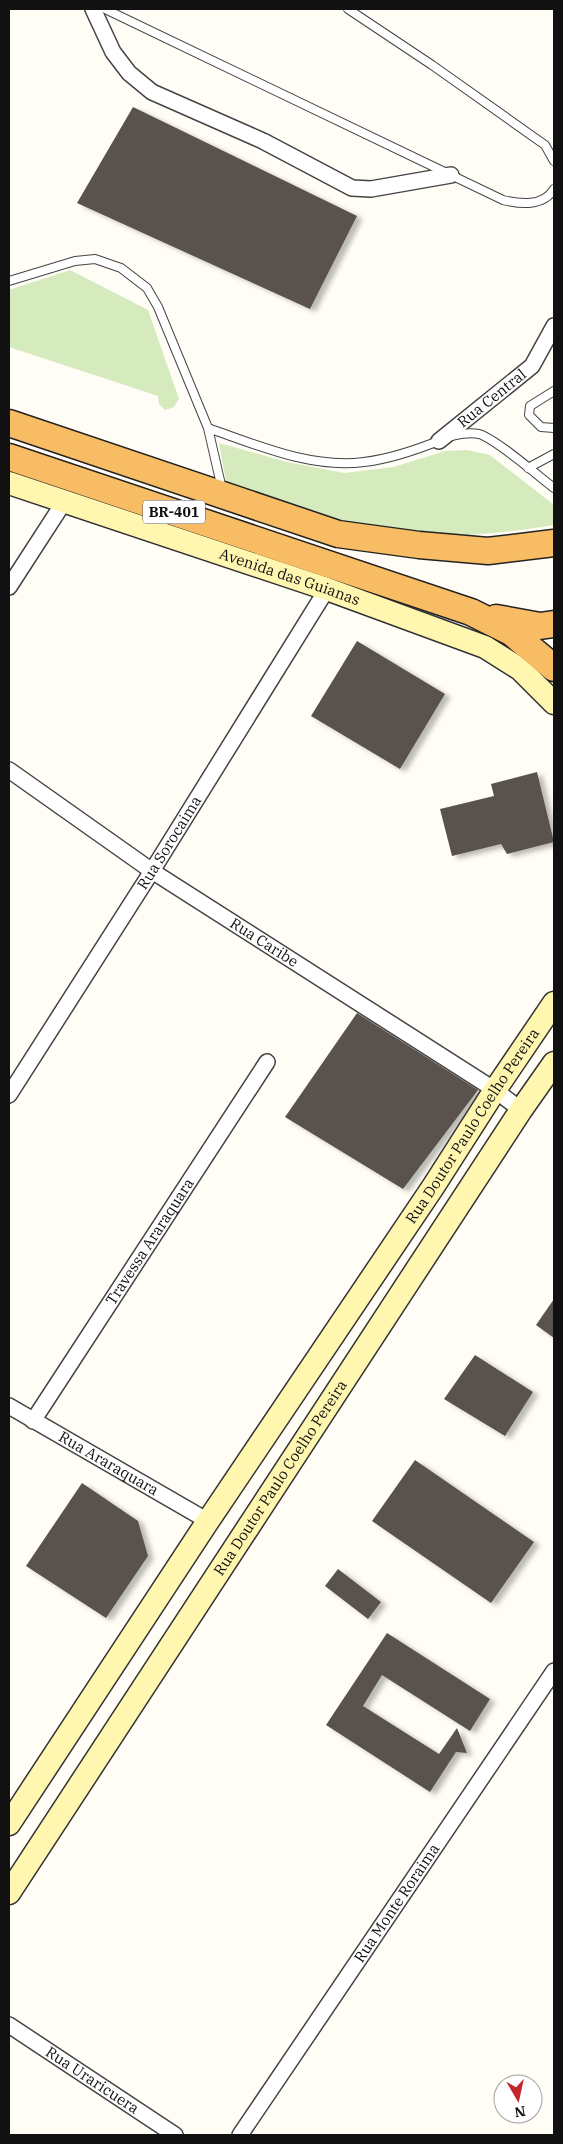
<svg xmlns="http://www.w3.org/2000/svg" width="563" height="2144" font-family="'IBM Plex Serif',serif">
<defs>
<filter id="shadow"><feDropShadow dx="5.5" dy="3" stdDeviation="2.5" flood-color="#0004"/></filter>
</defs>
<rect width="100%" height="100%" fill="#fffdf5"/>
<!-- green -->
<path fill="#d5ebbd" d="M70 270 148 310 179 399 174 407 165 410 159 404 158 396 9 347V290Z
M219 443 287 462 344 473 394 467 445 451 467 450 490 455 554 505V525C505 533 453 539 403 533 342 525 285 505 227 487Z"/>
<!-- building -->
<path fill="#5a524d" filter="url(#shadow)" d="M133 107 357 216 310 309 77 203Z
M357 641 445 694 400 769 311 716Z
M537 772 554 842 507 854 501 844 452 856 440 809 494 796 491 784Z
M357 1013 478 1090 403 1189 285 1117Z
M554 1299V1338L536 1325Z
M475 1355 533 1392 505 1436 444 1399Z
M415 1460 534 1542 491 1603 372 1521Z
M82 1483 138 1521 148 1556 106 1618 26 1566Z
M338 1569 381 1602 368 1619 325 1586Z
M387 1633 490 1699 470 1731 382 1675 363 1706 439 1754 457 1728 467 1753 456 1752 430 1792 326 1725Z"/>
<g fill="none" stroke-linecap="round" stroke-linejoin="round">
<defs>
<path id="service" d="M105 9 503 200C520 204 543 207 554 189
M348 9 432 65 545 145 554 161
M9 281 75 261 95 259 121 268 147 288 158 307 208 428 222 489
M554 391 530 406 529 415 541 427 554 428
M208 428C257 445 311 469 364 462 391 459 416 450 441 440
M452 436C461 434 469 432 479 434 496 439 537 475 554 488
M528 468 554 454"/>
<g id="minor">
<path d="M93 9 113 52 129 73 152 92 263 141 352 188 371 189 451 175"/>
<path id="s1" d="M439 441 532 366 554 326"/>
<path d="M9 587 64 502"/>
<path id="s2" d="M9 770 152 871 495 1090 521 1110"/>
<path id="s3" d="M9 1095 152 871 327 589"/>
<path id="s4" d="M9 1406 208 1521"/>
<path id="s5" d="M33 1421 267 1062"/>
<path id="s6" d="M9 2025 175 2135"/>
<path id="s7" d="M240 2135 554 1671"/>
</g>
<g id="secondary">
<path id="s8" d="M9 483 327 589 485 647 520 669 554 703"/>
<path id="s9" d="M9 1824 208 1521 433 1187 495 1090 554 1003"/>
<path id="s10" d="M9 1893 521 1110 554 1063"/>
</g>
<path id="trunk" d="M9 423 338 534 419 545 488 551 554 543
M9 457 471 612 511 632 554 668
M496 618 540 626 554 624"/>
</defs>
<!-- service casing -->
<use href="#service" stroke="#444" stroke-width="10"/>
<!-- minor casing -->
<use href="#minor" stroke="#444" stroke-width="18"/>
<!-- secondary casing -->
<use href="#secondary" stroke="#333" stroke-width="25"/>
<!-- trunk casing -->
<use href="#trunk" stroke="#222" stroke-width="29"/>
<!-- service -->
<use href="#service" stroke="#fff" stroke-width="8"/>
<!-- minor -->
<use href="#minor" stroke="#fff" stroke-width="15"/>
<!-- secondary -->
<use href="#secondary" stroke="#fff6b0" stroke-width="22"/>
<!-- trunk -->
<use href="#trunk" stroke="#f7bc64" stroke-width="26"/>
</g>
<g text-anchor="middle" stroke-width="5" stroke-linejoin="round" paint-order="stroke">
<!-- shield labels -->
<rect fill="#fff" stroke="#585858" stroke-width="1" x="143" y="500.5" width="62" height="23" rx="4"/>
<g font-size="14" font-weight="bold" fill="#111">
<text x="174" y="517">BR-401</text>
</g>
<!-- street labels -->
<g font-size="15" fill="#111" stroke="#fff">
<text dy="5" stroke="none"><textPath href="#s1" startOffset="68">Rua Central</textPath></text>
<text dy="5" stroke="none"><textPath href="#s8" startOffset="296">Avenida das Guianas</textPath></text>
<text dy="5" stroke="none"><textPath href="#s3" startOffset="299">Rua Sorocaima</textPath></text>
<text dy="5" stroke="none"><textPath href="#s2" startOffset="308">Rua Caribe</textPath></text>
<text dy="5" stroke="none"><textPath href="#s9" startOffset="838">Rua Doutor Paulo Coelho Pereira</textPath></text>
<text dy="5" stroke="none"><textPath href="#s5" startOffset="214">Travessa Araraquara</textPath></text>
<text dy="5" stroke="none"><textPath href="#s4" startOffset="115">Rua Araraquara</textPath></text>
<text dy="5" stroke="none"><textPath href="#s10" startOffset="496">Rua Doutor Paulo Coelho Pereira</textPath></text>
<text dy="5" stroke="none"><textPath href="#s7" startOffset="280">Rua Monte Roraima</textPath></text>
<text dy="5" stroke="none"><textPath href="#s6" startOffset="100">Rua Uraricuera</textPath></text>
</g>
</g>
<!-- border -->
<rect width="563" height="2144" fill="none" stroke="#111111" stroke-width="20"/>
<!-- north arrow -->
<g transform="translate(518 2099) rotate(171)"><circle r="24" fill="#ffffff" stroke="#a0a0a0"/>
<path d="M0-4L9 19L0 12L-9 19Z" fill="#c4262e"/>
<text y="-8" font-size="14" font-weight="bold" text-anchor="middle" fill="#111111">N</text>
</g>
</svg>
